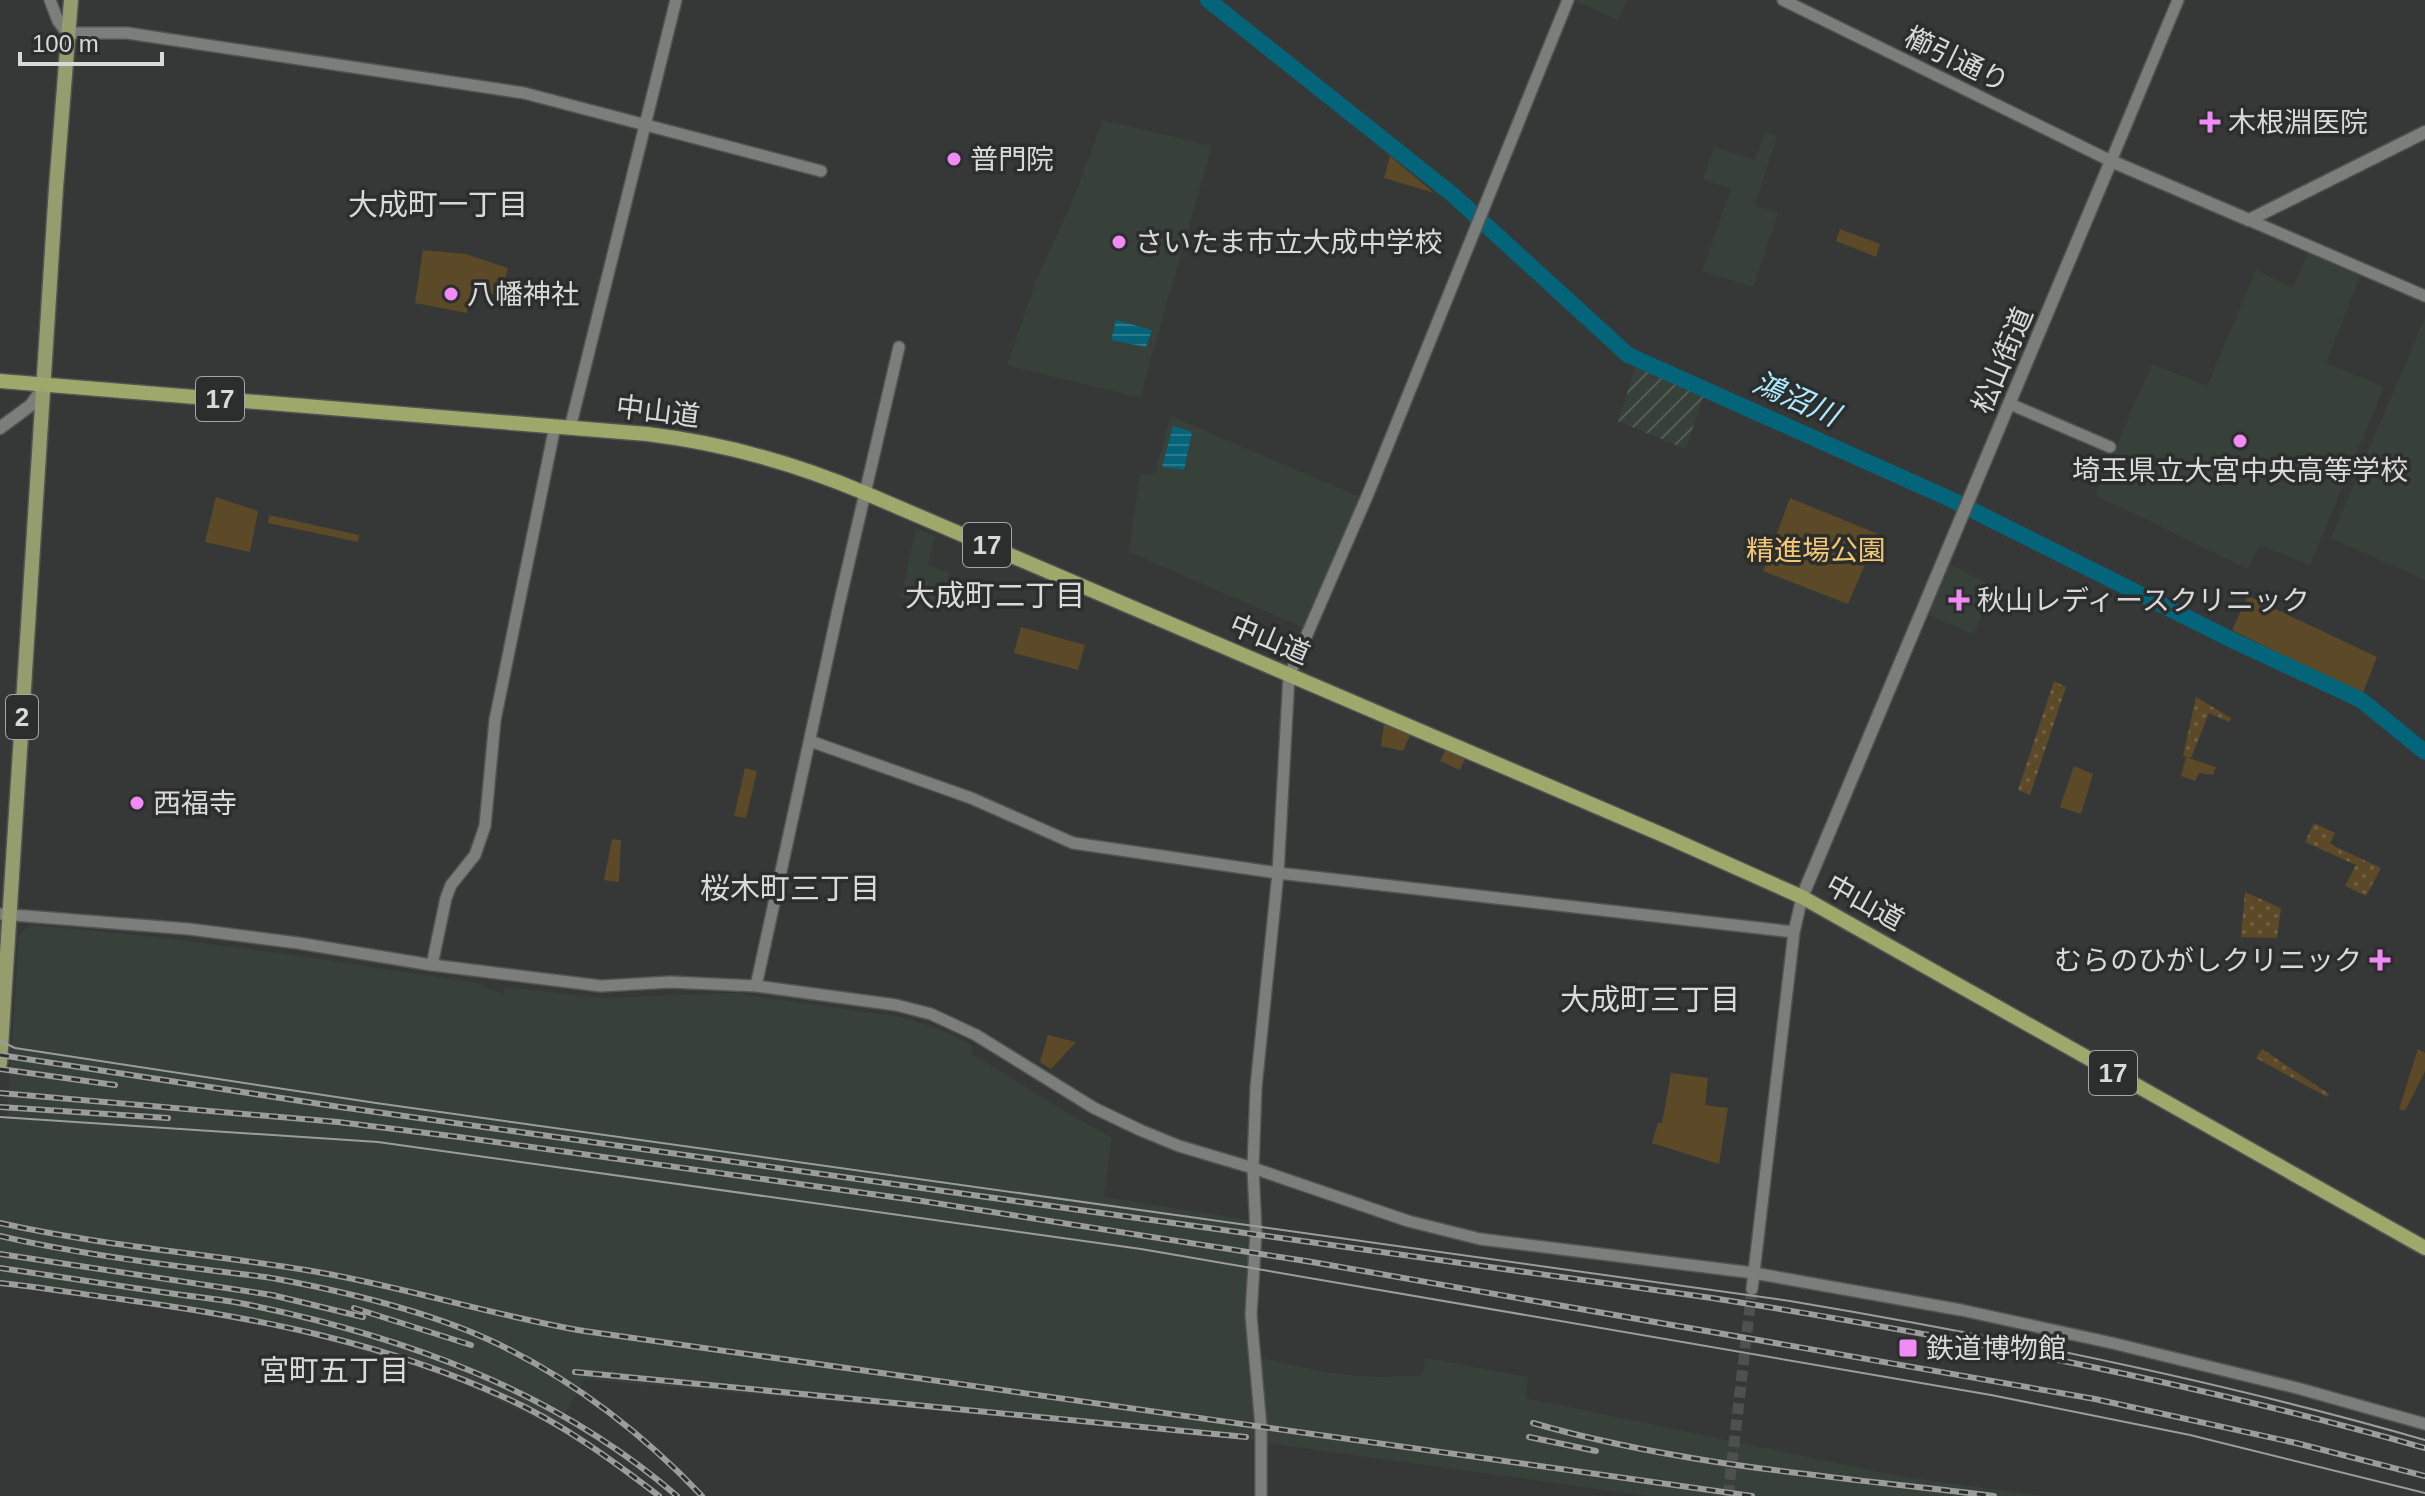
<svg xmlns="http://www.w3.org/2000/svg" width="2425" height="1496" font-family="Helvetica,'Noto Sans JP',sans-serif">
<defs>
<pattern id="industrial-furrows" width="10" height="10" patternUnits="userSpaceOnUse" patternTransform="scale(2)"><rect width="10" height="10" fill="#38403a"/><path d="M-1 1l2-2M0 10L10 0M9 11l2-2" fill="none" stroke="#545b56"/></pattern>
<pattern id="grass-dots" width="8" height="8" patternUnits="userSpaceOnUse" patternTransform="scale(2)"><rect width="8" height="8" fill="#5c4927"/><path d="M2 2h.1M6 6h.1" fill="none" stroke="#736346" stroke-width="1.8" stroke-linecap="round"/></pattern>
<pattern id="water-rules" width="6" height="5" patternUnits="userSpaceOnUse" patternTransform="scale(2)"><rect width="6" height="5" fill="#04647a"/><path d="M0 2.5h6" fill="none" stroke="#287a8c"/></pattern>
</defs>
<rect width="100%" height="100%" fill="#363837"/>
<!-- built -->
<path fill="#38403a" d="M1573 0H1627L1618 20Z
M1103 120 1212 146 1140 398 1007 365 1037 278 1070 207Z
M1765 131 1777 136 1755 206 1778 213 1753 287 1702 271 1731 189 1703 179 1714 147 1755 160Z
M2308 253 2360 276 2326 363 2384 387 2310 565 2259 545 2248 569 2095 495 2152 364 2207 386 2256 270 2293 288Z
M2425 318V580L2331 538Z
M1170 416 1363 498 1304 628 1129 552 1140 474H1155Z
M916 528 935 536 928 566 950 572 943 606 901 597Z
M1944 561 1995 587 1973 634 1924 613Z
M30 925 157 937 301 956 477 983 491 990 504 993 505 987 602 998 733 993 901 1017 941 1030 973 1046 971 1053 1075 1118 1112 1137 1104 1197 1249 1220 1256 1440 585 1379 557 1428 452 1378 297 1331 188 1311 0 1285V1119H7L19 936Z
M1260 1358 1329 1373 1376 1377 1422 1376 1425 1358 1528 1377 1526 1398 1903 1477 2044 1496H1647L1267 1443Z"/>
<!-- industrial -->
<path fill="url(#industrial-furrows)" d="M1636 366 1704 396 1685 449 1618 421Z"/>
<!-- grass -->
<path fill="url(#grass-dots)" d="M2054 681 2066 687 2030 795 2018 790Z
M2196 697 2231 718 2229 722 2209 713 2191 758 2183 756Z
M2314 823 2335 833 2330 844 2381 868 2366 896 2345 886 2356 865 2305 842Z
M2245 892 2281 908 2277 938 2241 937Z
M2262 1049 2329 1094 2327 1097 2256 1058Z"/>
<!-- park -->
<path fill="#5c4927" d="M1390 156 1434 193 1384 178Z
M1840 229 1880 244 1876 257 1836 241Z
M423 250 465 254 508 268 501 296 472 289 467 313 415 303Z
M216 497 258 511 250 552 205 542Z
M1790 498 1878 534 1848 604 1763 571Z
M269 515 359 535 358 542 268 523Z
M2248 596 2377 657 2362 695 2232 630Z
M1021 627 1085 645 1078 670 1014 653Z
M1385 717 1413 729 1403 751 1381 746Z
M1448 744 1467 753 1460 770 1440 761Z
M2186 757 2216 767 2213 775 2199 773 2195 781 2181 776Z
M2074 766 2093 774 2081 814 2060 807Z
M745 768 757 771 746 818 734 816Z
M612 839 621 840 619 882 604 880Z
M1048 1035 1076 1042 1051 1069 1040 1062Z
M2418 1049 2425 1053V1071L2405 1111 2399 1109Z
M1671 1073 1708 1078 1705 1105 1728 1108 1719 1164 1652 1143 1658 1123H1662Z"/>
<!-- water -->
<path fill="url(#water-rules)" d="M1116 320 1152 330 1146 347 1111 340Z
M1173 426 1192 432 1184 470 1162 467Z"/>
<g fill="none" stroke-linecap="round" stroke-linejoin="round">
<!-- river -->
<path stroke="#04647a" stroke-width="16" d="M1208 0 1453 195 1628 355 1950 499 2234 641 2361 700 2425 752"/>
<!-- tertiary-tunnel -->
<path stroke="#4e504f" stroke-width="11" stroke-dasharray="11 5.5" stroke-linecap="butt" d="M1728 1496 1752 1289"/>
<defs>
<path id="tertiary" d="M50 0 58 21 67 33H127L524 93 821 171
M1783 0 2111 161 2178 0
M2249 220 2425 296
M2010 404 2110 447
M570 428 676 0
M810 741 971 798 1073 843 1278 873 1794 932
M0 914 189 929 298 943 432 965 601 986 670 982 756 986 896 1005 931 1014 976 1035 1094 1108 1140 1130 1179 1146 1253 1168 1408 1221 1480 1239 1754 1273 1961 1310 2112 1343 2297 1388 2425 1424
M432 965 446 898 451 885 475 855 485 826 495 720 555 426
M756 986 839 605 899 347
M1752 1289 1794 932 1802 897
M1261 1496V1427L1251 1315 1256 1232 1253 1168 1256 1087 1278 873 1289 676 1368 494 1568 0"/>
<path id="secondary" d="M0 428 31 405 44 387
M1802 897 2111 161 2249 220 2425 132"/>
<path id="primary" d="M0 1063 56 188 71 0"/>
<path id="trunk" d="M0 381 647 434C723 443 794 463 865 493L1663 835 1802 897 2425 1248"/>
</defs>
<!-- tertiary casing -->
<use href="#tertiary" stroke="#525452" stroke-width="14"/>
<!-- secondary casing -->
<use href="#secondary" stroke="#525452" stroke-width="15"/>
<!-- primary casing -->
<use href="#primary" stroke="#525452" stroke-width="17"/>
<!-- trunk casing -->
<use href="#trunk" stroke="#525452" stroke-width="17"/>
<!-- tertiary -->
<use href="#tertiary" stroke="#7b7e7b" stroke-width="11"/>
<!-- secondary -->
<use href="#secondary" stroke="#7b7e7b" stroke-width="12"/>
<!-- primary -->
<use href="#primary" stroke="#959d6f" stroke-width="14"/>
<!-- trunk -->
<use href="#trunk" stroke="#9ea86b" stroke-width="14"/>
<!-- tram -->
<path stroke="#9b9d9c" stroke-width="2" d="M0 1041 15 1048 376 1103 1790 1301C2004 1337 2217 1380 2425 1440
M0 1117 378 1142 1141 1249 1991 1395 2190 1435 2425 1493"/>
<defs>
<path id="rail" d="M0 1055 340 1107 1712 1298C1952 1336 2191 1382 2425 1448
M0 1069 115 1085
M0 1093 338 1122 459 1137 922 1201 1312 1262 2095 1399 2296 1443 2425 1476
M0 1107 168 1118
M0 1223C106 1247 216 1254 323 1273 411 1289 496 1316 584 1331L1752 1496
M0 1236C63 1251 128 1260 192 1268 220 1272 249 1274 277 1279 347 1292 434 1313 498 1344 576 1382 643 1434 702 1496
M0 1254 272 1295 363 1317
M0 1268C56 1276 112 1285 168 1293 194 1297 220 1299 245 1304 403 1336 554 1390 677 1496
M0 1283C40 1287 80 1294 120 1299 252 1317 384 1342 506 1398 561 1423 611 1459 659 1496
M354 1308 471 1345
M575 1372 1246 1437
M1533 1423C1682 1466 1840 1477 1994 1496
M1529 1437 1596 1451"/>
</defs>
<!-- rail casing -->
<use href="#rail" stroke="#9b9d9c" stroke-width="6"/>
<!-- rail -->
<use href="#rail" stroke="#2c2e2d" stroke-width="3" stroke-dasharray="9" stroke-linecap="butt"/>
</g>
<!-- markers -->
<g fill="#f08bf5" stroke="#2c2e2d" stroke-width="3">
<path d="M2206 110h8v8h8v8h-8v8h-8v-8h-8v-8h8z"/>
<circle cx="954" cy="159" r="8"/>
<circle cx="1119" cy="242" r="8"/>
<circle cx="451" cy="294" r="8"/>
<circle cx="2240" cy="441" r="8"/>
<path d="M1955 588h8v8h8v8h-8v8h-8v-8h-8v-8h8z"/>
<circle cx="137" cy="803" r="8"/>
<path d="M2376 948h8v8h8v8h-8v8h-8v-8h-8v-8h8z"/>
<rect x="1898" y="1338" width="20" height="20" rx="4"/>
</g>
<g text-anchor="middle" stroke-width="7" stroke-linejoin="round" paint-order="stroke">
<!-- shield labels -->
<g fill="#2c2e2d" stroke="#a4a6a5" stroke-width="2">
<rect x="196" y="377" width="48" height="44" rx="6"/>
<rect x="963" y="523" width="48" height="44" rx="6"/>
<rect x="6" y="695" width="32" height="44" rx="6"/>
<rect x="2089" y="1051" width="48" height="44" rx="6"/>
</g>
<g font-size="26" font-weight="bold" fill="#d8d9d8">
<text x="220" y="408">17</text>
<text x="987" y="554">17</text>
<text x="22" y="726">2</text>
<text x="2113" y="1082">17</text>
</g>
<!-- street labels -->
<g font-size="28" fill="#d8d9d8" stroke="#2c2e2d">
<text transform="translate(1957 59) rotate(26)" y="10">櫛引通り</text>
<text transform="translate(2002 360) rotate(-67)" y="10">松山街道</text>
<text transform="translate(658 411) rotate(7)" y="10">中山道</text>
<text transform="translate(1270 639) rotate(23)" y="10">中山道</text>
<text transform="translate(1865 902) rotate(29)" y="10">中山道</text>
</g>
<!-- poi labels -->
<g font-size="28" fill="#d8d9d8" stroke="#2c2e2d" text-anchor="start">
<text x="2228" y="132">木根淵医院</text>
<text x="970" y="169">普門院</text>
<text x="1135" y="252">さいたま市立大成中学校</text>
<text x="467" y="304">八幡神社</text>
<text x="2240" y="480" text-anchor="middle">埼玉県立大宮中央高等学校</text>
<text x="1977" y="610">秋山レディースクリニック</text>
<text x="153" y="813">西福寺</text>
<text x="2362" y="970" text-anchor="end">むらのひがしクリニック</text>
<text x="1926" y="1358">鉄道博物館</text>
</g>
<!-- park labels -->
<g font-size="28" fill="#f3c672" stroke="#2c2e2d">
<text x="1816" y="560">精進場公園</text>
</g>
<!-- neighbourhood labels -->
<g font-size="30" fill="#d8d9d8" stroke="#2c2e2d">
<text x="438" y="215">大成町一丁目</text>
<text x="995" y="606">大成町二丁目</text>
<text x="790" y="899">桜木町三丁目</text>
<text x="1650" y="1010">大成町三丁目</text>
<text x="334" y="1381">宮町五丁目</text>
</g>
<!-- water labels -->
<g font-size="30" font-style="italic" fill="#aceaff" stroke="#2c2e2d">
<text transform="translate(1796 399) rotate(24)" y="10">鴻沼川</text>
</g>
</g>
<!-- scale -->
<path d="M20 52v12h142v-12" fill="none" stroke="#d8d9d8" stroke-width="4"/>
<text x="32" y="52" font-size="24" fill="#d8d9d8" stroke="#2c2e2d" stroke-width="6" paint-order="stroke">100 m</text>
</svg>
